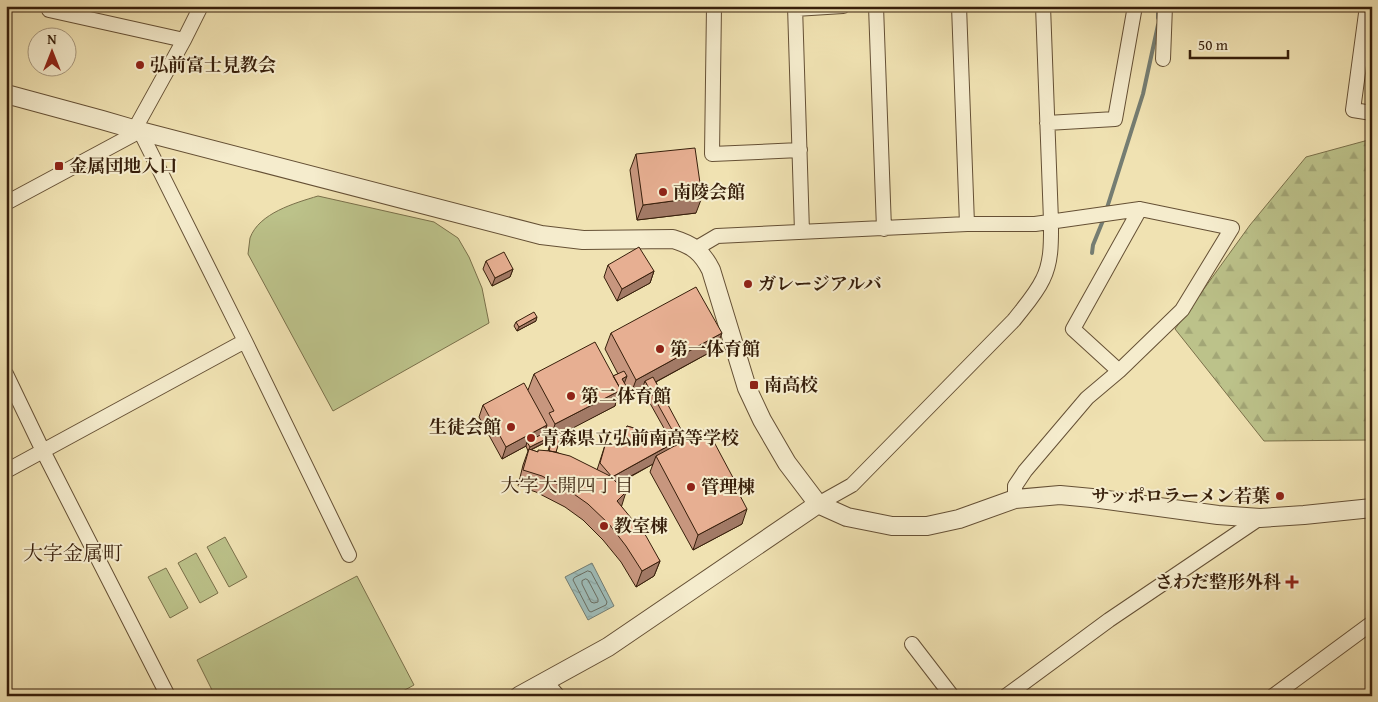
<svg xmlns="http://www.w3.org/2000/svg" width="1378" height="702" font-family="'Gentium Book Plus','Noto Serif JP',serif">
<defs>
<pattern id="forest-firs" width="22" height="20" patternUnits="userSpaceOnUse" patternTransform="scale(1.25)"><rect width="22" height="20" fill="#bcc28a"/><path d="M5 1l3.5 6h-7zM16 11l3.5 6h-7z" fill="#a2a676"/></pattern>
<pattern id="water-ripples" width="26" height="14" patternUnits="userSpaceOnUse" patternTransform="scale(1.25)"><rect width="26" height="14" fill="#9ebbb7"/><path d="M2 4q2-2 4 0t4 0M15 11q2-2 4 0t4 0" fill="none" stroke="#89a09c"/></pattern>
</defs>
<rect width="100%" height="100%" fill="#f0e2b2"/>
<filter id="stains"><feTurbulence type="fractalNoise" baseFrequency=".004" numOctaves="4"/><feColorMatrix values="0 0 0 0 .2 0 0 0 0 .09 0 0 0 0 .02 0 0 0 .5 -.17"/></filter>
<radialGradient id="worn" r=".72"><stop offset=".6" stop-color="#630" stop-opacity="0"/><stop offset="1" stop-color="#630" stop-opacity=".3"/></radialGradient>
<!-- forest -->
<path fill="url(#forest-firs)" stroke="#7a704a" d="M1372 139V440L1264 441 1175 329 1250 225 1306 157Z"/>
<!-- pitch -->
<path fill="#bcc28a" stroke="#7a704a" d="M318 196 434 222 458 238 469 257 482 288 489 323 333 411 248 254C249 249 249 243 250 238 259 213 295 203 318 196Z
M225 537 247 577 229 587 207 547Z
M196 553 218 593 200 603 178 563Z
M166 568 188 608 170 618 148 577Z
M357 576 414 685 394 696H215L197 660Z"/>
<!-- water -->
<path fill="url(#water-ripples)" stroke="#757d72" d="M592 563 614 606 588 620 565 577Z"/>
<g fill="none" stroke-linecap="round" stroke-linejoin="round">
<!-- shore -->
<path stroke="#6a6d61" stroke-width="1" d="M588 571 591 572 607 602 606 605 591 612 589 611 573 580 574 578Z
M586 579 588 580 598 599V602L594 603 591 602 582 584V581Z"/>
<!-- stream -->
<path stroke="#757d72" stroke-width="4" d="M1158 18V6
M1106 211 1143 94 1158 25
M1092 253 1093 245 1104 218"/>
<defs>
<path id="minor" d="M201 6 184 40 137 125 245 341 349 555
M714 6 712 154 800 150
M795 6 802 232
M876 6 884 229
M959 6 967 224
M1367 6 1353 110 1372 113
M795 9 843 6
M49 10 184 40
M1163 59 1165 6
M1047 123 1115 119 1135 6
M6 203 140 131
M695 249 717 236 967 224H1035L1140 209 1232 228 1182 310 1119 371 1073 329 1140 209
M6 374 43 451 168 696
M6 471 245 341
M1015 499V486L1025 471 1087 398 1119 371
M818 504 852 485 1014 320C1024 307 1036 294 1043 279 1052 261 1051 240 1051 221L1043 6
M912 644 952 696
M546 682 558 696
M1006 696 1109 620 1260 518
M1273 696 1372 623"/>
<path id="tertiary" d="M6 94 102 120 140 131 541 235 583 240 673 239C693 245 702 252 711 270L747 388 762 420 787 463 818 504 847 517 892 526H927L959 519 1015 499 1060 495 1092 498 1218 515 1260 518 1304 515 1372 508
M519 696 608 647 818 504"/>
</defs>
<!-- minor casing -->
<use href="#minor" stroke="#655035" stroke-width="16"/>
<!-- tertiary casing -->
<use href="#tertiary" stroke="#655035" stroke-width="20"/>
<!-- minor -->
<use href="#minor" stroke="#f5eccd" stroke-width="14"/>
<!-- tertiary -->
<use href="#tertiary" stroke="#f5eccd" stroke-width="18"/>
</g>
<!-- wall -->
<path fill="#c7967e" stroke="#371f0b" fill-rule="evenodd" d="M636 154 696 213 637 220 630 170Z
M486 261 513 269 510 277 492 286 483 269Z
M608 265 654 271 650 283 617 301 604 277Z
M536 321 517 331 514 326 516 322Z
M611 333 716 349 656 382 684 441 738 487 737 489 742 524 693 550 650 472 653 464 618 484 621 506 660 561 654 576 636 587 621 562 603 540 583 520 565 507 536 492 518 486 523 465 528 451 526 446 502 459 479 417 483 405 528 390 534 374 613 376 618 374 605 349ZM642 389 670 439 627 426 620 446 606 442 597 470 556 452 560 434 615 406 616 401 625 397 628 391 630 396ZM548 441 550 444 548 451 538 452 531 450Z"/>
<!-- shaded-wall -->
<path fill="#a27a66" stroke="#371f0b" d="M702 197 696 213 637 220 643 205Z
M513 269 510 277 492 286 495 278Z
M654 271 650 283 617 301 622 289Z
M537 317 536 321 517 331 519 327Z
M722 333 716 349 648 386 645 381 642 389 630 396 636 380Z
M627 376 624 384 622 379Z
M628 389 625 397 616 401 615 406 552 439 553 436 552 434 555 424 621 390Z
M547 425 543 437 527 442 526 446 502 459 506 447Z
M683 433 680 441 674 449 656 456 653 464 603 491 612 477 674 443 676 437Z
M550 437 548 441 528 451 530 447Z
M626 492 621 508 617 501Z
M747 509 742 524 693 550 698 535Z
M660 561 654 576 636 587 642 571Z"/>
<!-- building -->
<path fill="#e7af92" stroke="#371f0b" d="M695 148 702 197 643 205 636 154Z
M639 247 654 271 622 289 608 265Z
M504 252 513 269 495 278 486 261Z
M696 287 722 333 636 380 611 333Z
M534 312 537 317 519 327 516 322Z
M595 342 621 390 555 424 549 413 554 411 534 374Z
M624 371 627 376 622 379 628 389 619 393 621 390 613 376Z
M653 377 683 433 676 437 645 381Z
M524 383 547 425 506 447 483 405Z
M627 426 677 441 612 477 600 463 606 442 621 446Z
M558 429 561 436 556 452 549 451 553 436 551 433Z
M704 430 712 443 714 442 738 487 736 488 747 509 698 535 656 456Z
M548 431 550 435V437L530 447 527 442Z
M682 437 684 441 675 446 677 441H675Z
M529 449 538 452V450L550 451 570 456 610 476 626 492 617 501 646 536 660 561 642 571 626 546 609 524 588 504 571 492 542 476 523 470Z"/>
<!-- markers -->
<g fill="#8f2418" stroke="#f5eccd" stroke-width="2">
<circle cx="140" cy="65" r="5"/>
<rect x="54" y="161" width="10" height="10" rx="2.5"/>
<circle cx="663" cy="192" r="5"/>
<circle cx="748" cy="284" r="5"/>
<circle cx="660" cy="349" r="5"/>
<rect x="749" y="380" width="10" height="10" rx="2.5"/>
<circle cx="571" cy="396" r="5"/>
<circle cx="511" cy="427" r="5"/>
<circle cx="531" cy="438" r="5"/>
<circle cx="691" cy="487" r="5"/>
<circle cx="1280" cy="496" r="5"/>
<circle cx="604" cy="526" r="5"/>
<path d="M1289.5 574.5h5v5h5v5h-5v5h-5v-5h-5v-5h5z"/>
</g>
<g text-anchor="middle" stroke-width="4" stroke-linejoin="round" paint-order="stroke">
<!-- poi labels -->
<g font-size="18" font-weight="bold" fill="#371f0b" stroke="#f5eccd" text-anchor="start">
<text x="150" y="71">弘前富士見教会</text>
<text x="69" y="172">金属団地入口</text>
<text x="673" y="198">南陵会館</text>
<text x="758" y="290">ガレージアルバ</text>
<text x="670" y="355">第一体育館</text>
<text x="764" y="391">南高校</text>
<text x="581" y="402">第二体育館</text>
<text x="501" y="433" text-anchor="end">生徒会館</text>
<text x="541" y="444">青森県立弘前南高等学校</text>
<text x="701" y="493">管理棟</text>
<text x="1270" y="502" text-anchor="end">サッポロラーメン若葉</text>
<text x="614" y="532">教室棟</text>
<text x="1281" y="588" text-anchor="end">さわだ整形外科</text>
</g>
<!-- neighbourhood labels -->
<g font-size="19" fill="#371f0b" stroke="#f5eccd">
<text x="567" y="492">大字大開四丁目</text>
</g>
<!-- quarter labels -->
<g font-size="20" fill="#371f0b" stroke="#f5eccd">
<text x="73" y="560">大字金属町</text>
</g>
</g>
<!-- margin -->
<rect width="1378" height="702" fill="none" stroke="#f0e2b2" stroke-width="25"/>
<rect x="8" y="8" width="1363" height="687" fill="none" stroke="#371f0b" stroke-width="2.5"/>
<rect x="12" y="12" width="1353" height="677" fill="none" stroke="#371f0b"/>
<!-- north arrow -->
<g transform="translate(52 52)"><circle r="24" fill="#f5eccd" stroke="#a99a7f"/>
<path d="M0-4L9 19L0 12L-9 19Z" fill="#8f2418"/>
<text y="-8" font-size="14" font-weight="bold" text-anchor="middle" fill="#371f0b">N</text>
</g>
<!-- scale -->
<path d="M1190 50v8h98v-8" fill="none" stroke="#371f0b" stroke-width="2.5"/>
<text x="1198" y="50" font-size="15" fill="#371f0b" stroke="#f5eccd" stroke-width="4" paint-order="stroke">50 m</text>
<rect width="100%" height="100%" filter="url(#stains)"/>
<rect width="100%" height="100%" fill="url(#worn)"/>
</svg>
